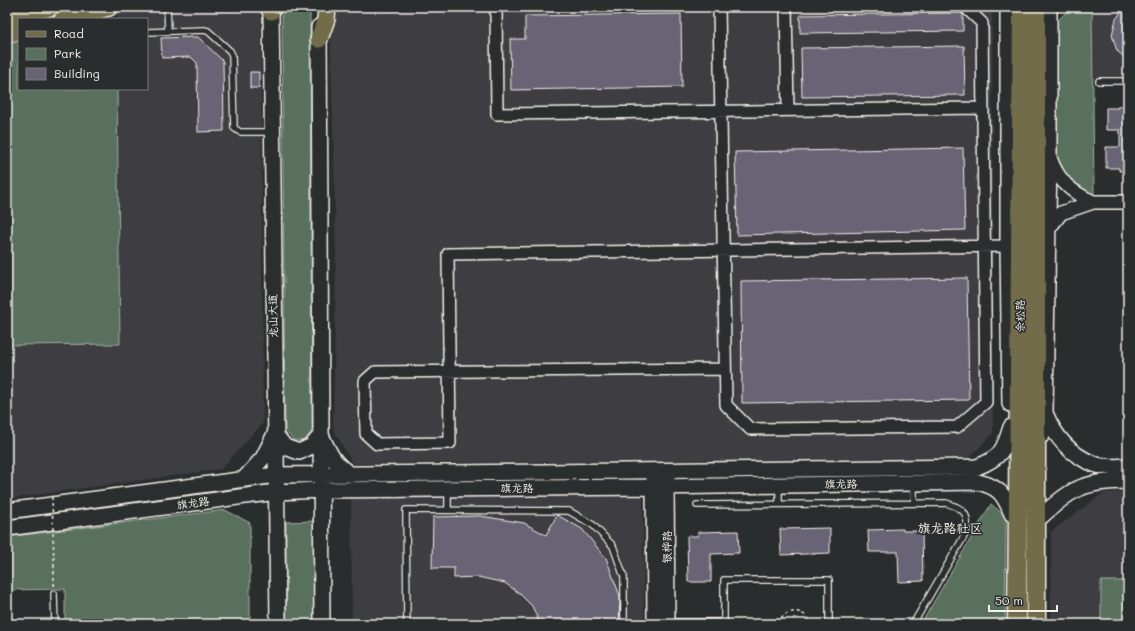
<svg xmlns="http://www.w3.org/2000/svg" width="1135" height="631" font-family="Mali,'LXGW WenKai TC',sans-serif">
<rect width="100%" height="100%" fill="#2a2d2e"/>
<filter id="ink" filterUnits="userSpaceOnUse"><feTurbulence type="fractalNoise" baseFrequency=".025" numOctaves="2"/><feDisplacementMap in="SourceGraphic" scale="8" xChannelSelector="R" yChannelSelector="G"/><feConvolveMatrix kernelMatrix="1 2 1 2 8 2 1 2 1" color-interpolation-filters="sRGB"/></filter>
<g filter="url(#ink)">
<!-- built -->
<path fill="#3d3d43" d="M138 7H261L263 423 221 469 7 499V345L120 343 117 89H147V19H117V13Z
M330 7H986L992 14 993 433 969 458 353 464 333 429 336 254Z
M1092 7H1128V76L1093 77Z
M1105 492H1128V624H1051V532Z
M643 495 644 624H352L351 497Z"/>
<!-- green -->
<path fill="#58705d" stroke="#a6b0a2" d="M284 7H308L310 10 312 431 304 441H294L285 430 282 10Z
M1072 7H1092L1094 196 1057 169V21Z
M19 41V89H117L120 344 7 345V44Z
M991 504 1006 517 1005 624H921Z
M225 510 250 523V624H65V589L7 590V537Z
M314 521 315 624H286V522Z
M1101 581H1128V624H1101Z"/>
<!-- building -->
<path fill="#686375" stroke="#f4f1e8" d="M1125 7H1128V60L1117 51 1112 35 1116 19Z
M961 13 963 14V31L800 33V15Z
M681 14 682 87 511 90 510 39H525V16Z
M198 37 223 61 224 131 198 132 197 63 191 57 162 58 161 38Z
M964 46 965 95 802 97 801 48Z
M250 72H259V88H250Z
M1128 105V171H1119V168H1106V147H1120V130H1106V108H1118V106Z
M963 148 965 230 737 235 735 152Z
M967 278 969 400 742 403 741 281Z
M557 515 582 529 606 558 620 596 619 624H540L532 606 519 593 505 583 478 577 454 578V568H432L433 517 480 516 524 523 546 535Z
M830 528V553L781 555 780 529Z
M903 529V531H922L923 581 899 582 898 552H869L868 530Z
M738 531 739 553 711 554V582H688L687 536H698V532Z"/>
<g fill="none" stroke-linecap="round" stroke-linejoin="round">
<defs>
<path id="service" d="M167 7 168 31
M147 32 204 30 208 31 230 51 232 55 234 128 240 132H271
M1099 81H1128
M914 483V503
M779 486V504
M697 505 946 503C964 508 970 514 966 533L913 624
M448 510V490
M54 594 55 624
M667 622H724
M407 624 406 510 569 511 593 525 613 546 624 577V624
M724 624V580H829V624"/>
<path id="minor" d="M496 7 497 114 983 108
M719 7 726 405 750 429 957 427 986 402 982 23 965 7
M786 7 788 110
M725 369 375 372 365 381 366 434 377 444 450 443 448 254 1008 246"/>
<path id="tertiary" d="M1093 202H1128
M1047 231 1061 213 1093 202C1071 192 1058 181 1050 158"/>
<path id="secondary" d="M271 7 278 624
M1008 7V246L1010 404
M319 27 322 624
M1045 413C1054 435 1070 455 1094 464 1104 468 1117 467 1128 466
M1042 435 1045 413 1049 154V7
M666 477 667 624
M654 478 655 624
M244 479 263 458 275 434 285 447 299 452 312 446 321 435C329 453 334 465 352 475
M7 511 276 475 977 467C1001 458 1004 450 1011 427
M1036 521C1071 490 1079 481 1128 481
M7 528 276 492 321 490 654 487 978 482C999 487 1004 494 1012 514"/>
<path id="primary" d="M269 7 271 11
M7 19 50 7
M63 19 109 7
M7 34 19 31
M319 39 326 19 327 7"/>
<path id="trunk" d="M1017 624 1022 7
M1036 624V7"/>
</defs>
<!-- service casing -->
<use href="#service" stroke="#f4f1e8" stroke-width="8"/>
<!-- minor casing -->
<use href="#minor" stroke="#f4f1e8" stroke-width="14"/>
<!-- tertiary casing -->
<use href="#tertiary" stroke="#f4f1e8" stroke-width="16"/>
<!-- secondary casing -->
<use href="#secondary" stroke="#f4f1e8" stroke-width="18"/>
<!-- primary casing -->
<use href="#primary" stroke="#f4f1e8" stroke-width="20"/>
<!-- trunk casing -->
<use href="#trunk" stroke="#f4f1e8" stroke-width="21"/>
<!-- path -->
<path stroke="#f4f1e8" stroke-width="1.5" stroke-dasharray="3 3" stroke-linecap="butt" d="M54 565V588
M730 622 764 624
M778 624C786 607 804 608 812 624"/>
<!-- service -->
<use href="#service" stroke="#2a2d2e" stroke-width="5.5"/>
<!-- minor -->
<use href="#minor" stroke="#2a2d2e" stroke-width="11"/>
<!-- tertiary -->
<use href="#tertiary" stroke="#2a2d2e" stroke-width="13"/>
<!-- secondary -->
<use href="#secondary" stroke="#2a2d2e" stroke-width="15"/>
<!-- primary -->
<use href="#primary" stroke="#726c4b" stroke-width="17"/>
<!-- trunk -->
<use href="#trunk" stroke="#726c4b" stroke-width="18"/>
<!-- path-bridge -->
<path stroke="#f4f1e8" stroke-width="1.5" stroke-dasharray="3 3" stroke-linecap="butt" d="M52 497 54 565"/>
</g>
</g>
<g text-anchor="middle" stroke-width="3" stroke-linejoin="round" paint-order="stroke">
<!-- street labels -->
<g font-size="11" fill="#f4f1e8" stroke="#2a2d2e">
<text transform="translate(273 316) rotate(-91)" y="4">龙山大道</text>
<text transform="translate(1020 316) rotate(-90)" y="4">余松路</text>
<text transform="translate(841 484) rotate(-1)" y="4">旗龙路</text>
<text x="517" y="492">旗龙路</text>
<text transform="translate(193 503) rotate(-8)" y="4">旗龙路</text>
<text transform="translate(667 547) rotate(-90)" y="4">银桦路</text>
</g>
<!-- quarter labels -->
<g font-size="13" fill="#f4f1e8" stroke="#2a2d2e">
<text x="950" y="533">旗龙路社区</text>
</g>
</g>
<!-- margin -->
<rect width="1135" height="631" fill="none" stroke="#2a2d2e" stroke-width="24"/>
<rect x="12" y="12" width="1111" height="607" fill="none" stroke="#f4f1e8" stroke-width="1.5" filter="url(#ink)"/>
<!-- legend -->
<rect x="18" y="18" width="130" height="72" fill="#2a2d2e" stroke="#7b7b78"/>
<rect x="26" y="31" width="20" height="6" fill="#726c4b" stroke="#7b7b78"/>
<text x="54" y="38" font-size="12" fill="#f4f1e8">Road</text>
<rect x="26" y="48" width="20" height="12" fill="#58705d" stroke="#7b7b78"/>
<text x="54" y="58" font-size="12" fill="#f4f1e8">Park</text>
<rect x="26" y="68" width="20" height="12" fill="#686375" stroke="#7b7b78"/>
<text x="54" y="78" font-size="12" fill="#f4f1e8">Building</text>
<!-- scale -->
<path d="M989 605v6h68v-6" fill="none" stroke="#f4f1e8" stroke-width="2"/>
<text x="995" y="605" font-size="12" fill="#f4f1e8" stroke="#2a2d2e" stroke-width="3" paint-order="stroke">50 m</text>
</svg>
